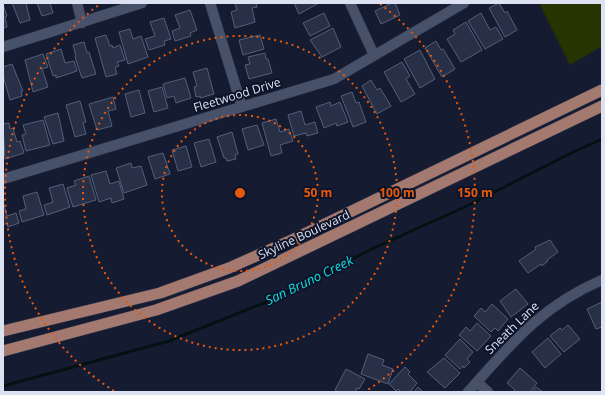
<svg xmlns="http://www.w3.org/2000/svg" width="605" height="395" font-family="'Open Sans',sans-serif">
<rect width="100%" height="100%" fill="#151c32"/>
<!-- green -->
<path fill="#253400" d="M539 3H602V46L570 65Z"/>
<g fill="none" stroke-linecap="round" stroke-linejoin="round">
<!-- stream -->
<path stroke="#041112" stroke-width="3" d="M3 386 169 341 274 299 376 247 469 205 569 154 602 139"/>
</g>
<!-- building -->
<path fill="#283047" stroke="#555e79" d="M12 3H26L30 20 20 23Z
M37 3H50L53 13 42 16Z
M235 3H256L257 7 252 8 255 22 235 28 231 12 237 10Z
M294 3H319L299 14Z
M392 3H395L400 15 381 24 375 11Z
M499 3 505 13 507 11 517 30 505 37 489 8Z
M3 4 7 16 5 17 7 27 3 28Z
M190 10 197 30 190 33 191 36 175 41 172 31 180 28 175 15Z
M324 13 330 26 310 36 303 23Z
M481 13 490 30 496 27 503 39 485 49 468 21Z
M164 18 171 39 164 41 165 45 149 50 145 39 155 36 150 22Z
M466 22 482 50 461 62 447 39 455 34 453 30Z
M333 28 341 47 322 57 310 40Z
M130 29 133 39 141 36 148 57 128 64 119 32Z
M106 35 110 46 112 45 113 48 120 45 125 60 117 62 119 66 115 67 117 74 106 77 95 38Z
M260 35 264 49 243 55 239 40Z
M436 41 441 50 443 49 455 69 442 77 425 48Z
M84 42 87 53 89 52 96 74 82 78 75 57 76 56 73 45Z
M61 49 65 63 74 61 77 71 56 78V75L53 76 46 54Z
M420 50 435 79 420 88 404 59Z
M265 53 266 59H268L272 73 249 79 245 65 250 64 248 57Z
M43 54 48 67 42 69 48 87 33 92 25 60Z
M402 62 410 76 406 79 415 94 401 102 384 72Z
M12 64 23 91H21L22 96 10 100 4 79 3 67Z
M207 68 214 94 200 98V96L196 97 194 87 197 86 193 72Z
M185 78 191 98 176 103 174 96 167 98 163 84Z
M371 80 377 90 380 88 391 106 377 114 362 86Z
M162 87 168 108 154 112 148 91Z
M139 90 145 113 131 117 125 94Z
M352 92 356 103 359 102 366 122 353 127 341 96Z
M113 97 116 109 108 111 112 126 97 130 89 104Z
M80 101 86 122 83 123 86 134 75 137 66 105Z
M330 102 331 106 340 102 348 122 337 126 336 123 324 128 316 107Z
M301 111 305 125 315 122 318 133 307 136 306 133 294 136 288 115Z
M58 113 64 141 53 144 44 117Z
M276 119 280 132 289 129 293 141 280 145 282 153 271 156 262 123Z
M43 120 50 145 26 151 22 135 26 134 23 125Z
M9 123 10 129 13 128 17 142 20 141 24 153 5 159 3 124Z
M257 125 264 145 248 150 242 129Z
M232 132 238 154 235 155 236 159 227 161 226 158H224L217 137Z
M209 139 216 162 201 167 194 143Z
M186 146 192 167 178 171 172 150Z
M163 153 170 174 155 179 148 157Z
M131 163 132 168 141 166 147 185 124 193 116 168Z
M106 171 110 184 119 181 124 199 112 203 111 198 99 202 91 175Z
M89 176 96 200 73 207 67 188 76 185 74 181Z
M63 184 70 207 47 215 44 205 53 202 49 188Z
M37 192 44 215 22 222 19 211 26 209 23 196Z
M3 202 7 216 16 213 19 223 8 227 7 223 3 225Z
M550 240 558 252 547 260 548 261 542 266 541 264 528 273 519 261 536 249 535 247Z
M516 289 528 304 511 317 500 301Z
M602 302V327L596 329 587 309Z
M492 304 508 319 498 331 495 328 491 332 474 316 481 308 485 312Z
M477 323 491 336 477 351 459 335 466 327 470 331Z
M568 325 580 339 564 352 550 336 560 328 562 330Z
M548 338 561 354 545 368 532 352Z
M460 339 473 352 467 359 470 362 464 368 463 366 460 369 445 355Z
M368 354 384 360 382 365 393 369 388 384 361 374Z
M444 358 460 373 445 388 427 372Z
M405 367 410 372 408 374 417 383 410 392H401L398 389 396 391 389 384Z
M520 368 537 383 530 392H513L515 390 507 383Z
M346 369 365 379 359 389 357 388 355 392H339L335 390Z
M418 387 423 392H414Z
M536 387 543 392H532Z"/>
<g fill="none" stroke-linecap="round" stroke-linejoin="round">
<defs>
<path id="minor" d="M77 3 82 23
M210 3 242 107
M350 3 374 55
M3 47 142 3
M3 179 334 79 464 3
M477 382 488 392
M468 392C511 344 541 306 602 280"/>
<path id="primary" d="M3 331 160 293 229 268 292 240 602 90
M3 351 156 310 238 281 602 106"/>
</defs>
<!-- minor casing -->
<use href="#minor" stroke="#333649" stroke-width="11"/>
<!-- primary casing -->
<use href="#primary" stroke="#333649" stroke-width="12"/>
<!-- minor -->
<use href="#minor" stroke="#48516a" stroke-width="10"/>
<!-- primary -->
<use href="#primary" stroke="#a37970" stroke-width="11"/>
</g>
<!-- distance rings -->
<g fill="none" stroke="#e8590c" stroke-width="2" stroke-dasharray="2 4">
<circle cx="240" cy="193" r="78"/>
<circle cx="240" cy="193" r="157"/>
<path d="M114 391A235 235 0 0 1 100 4M380 4A235 235 0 0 1 366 391"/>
</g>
<g text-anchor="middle" stroke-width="4" stroke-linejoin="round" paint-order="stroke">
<!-- street labels -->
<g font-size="12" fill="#dce2f1" stroke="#0d1328">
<text transform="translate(237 95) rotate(-17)" y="4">Fleetwood Drive</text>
<text transform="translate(304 235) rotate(-25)" y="4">Skyline Boulevard</text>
<text transform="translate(512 328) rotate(-44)" y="4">Sneath Lane</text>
</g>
<!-- water labels -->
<g font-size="13" font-style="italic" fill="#14dbdd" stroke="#0d1328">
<text transform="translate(309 280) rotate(-26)" y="5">San Bruno Creek</text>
</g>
</g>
<circle cx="240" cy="193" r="6" fill="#e8590c" stroke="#0d1328" stroke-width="2"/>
<g font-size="12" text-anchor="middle" font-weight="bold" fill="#e8590c" stroke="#0d1328" stroke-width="4" stroke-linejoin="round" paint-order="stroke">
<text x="318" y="197">50 m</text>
<text x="397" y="197">100 m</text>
<text x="475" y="197">150 m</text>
</g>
<!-- border -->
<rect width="605" height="395" fill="none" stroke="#dce2f1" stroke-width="8"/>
</svg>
